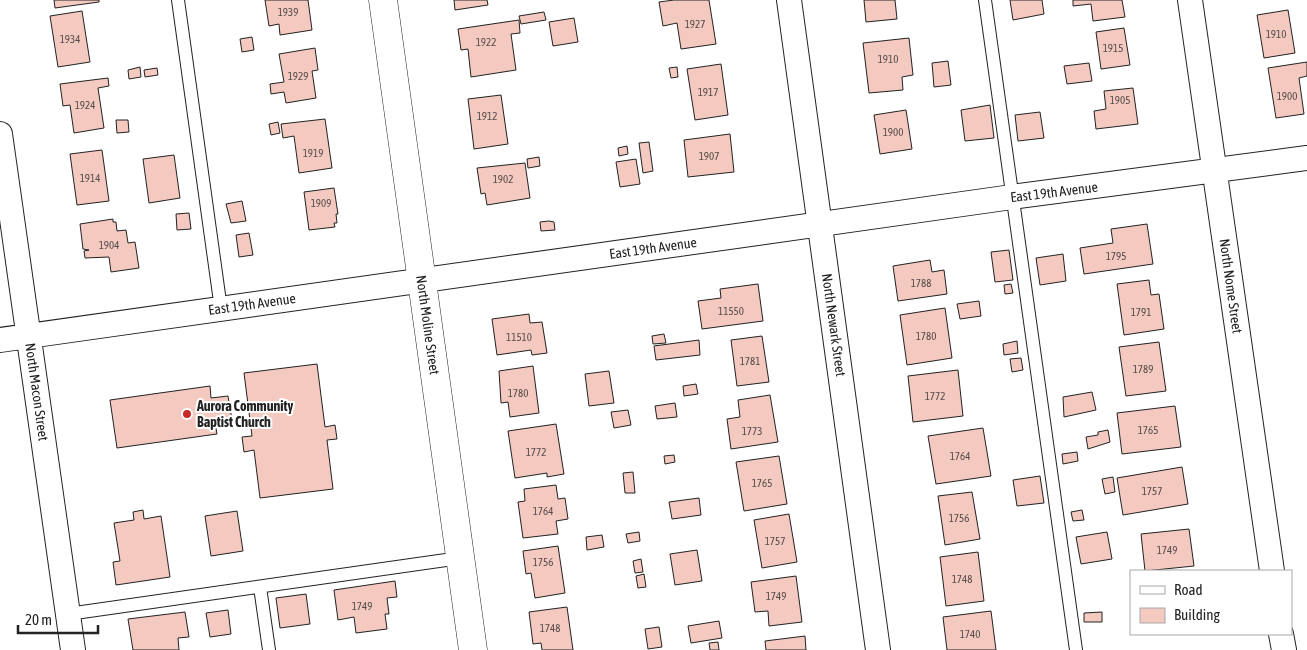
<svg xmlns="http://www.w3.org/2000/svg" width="1307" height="650" font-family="'Asap Condensed',sans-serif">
<rect width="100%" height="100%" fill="#fff"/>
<!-- building -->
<path fill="#f3c9c0" stroke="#222" d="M54 0H99V2L55 8Z
M265 0H308L312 30 280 35 279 24 269 26Z
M454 0H487L488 5 455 10Z
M674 0H709L716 44 681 49 677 23 663 26 659 2Z
M864 0H895L897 19 866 22Z
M1010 0H1042L1044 14 1013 20Z
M1073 0H1122L1125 17 1093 21 1091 4 1073 6Z
M1288 10 1295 53 1264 58 1257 15Z
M82 11 90 62 58 67 50 16Z
M544 12 546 20 521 24 519 16Z
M574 18 578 42 553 46 549 22Z
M519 20 520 33 511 34 516 70 471 77 468 49 461 50 458 29Z
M1124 28 1130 65 1101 69 1096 32Z
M252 37 254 50 242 52 240 39Z
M909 38 913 75 902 77 903 90 869 93 863 43Z
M315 48 318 70 312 71 316 98 286 103 284 92 271 94 270 84 284 82 279 54Z
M948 61 951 85 934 87 932 63Z
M1307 62V76L1299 78 1304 114 1276 118 1268 68Z
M1089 63 1092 81 1067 84 1064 66Z
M721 64 728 115 695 120 687 69Z
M140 67 141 77 129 79 128 70Z
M677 67 678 77 671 78 669 68Z
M157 68 158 75 145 77 144 70Z
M108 78 109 86 98 88 104 128 74 133 70 105 63 106 60 84Z
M1133 88 1138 124 1096 129 1094 111 1106 109 1104 91Z
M501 95 508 144 474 149 468 99Z
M990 105 994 138 965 141 961 110Z
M906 110 912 149 880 154 874 115Z
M1040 112 1044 138 1018 141 1015 115Z
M325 119 332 168 299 173 294 136 283 138 281 124Z
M116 120H128L129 132 117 133Z
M278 122 280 133 271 135 269 124Z
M730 134 734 172 688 177 684 140Z
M649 142 653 171 643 173 639 143Z
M627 146 628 154 619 156 618 148Z
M102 150 109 201 77 205 70 154Z
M174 155 180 198 149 203 143 159Z
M539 157 540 166 528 168 527 159Z
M636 159 640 184 620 187 616 162Z
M525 163 530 198 487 205 485 193 481 194 477 168Z
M334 188 338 214H336L337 223H334L335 227 309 230 304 192Z
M242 201 246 221 231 223 226 204Z
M189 213 191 229 177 230 176 214Z
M113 219V222H116L117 231 126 230 128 243 135 242 139 268 111 272 109 257 85 258 84 251 89 250 83 249 80 224Z
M549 221 554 222 555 230 541 231 540 222Z
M1147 224 1153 264 1084 274 1080 248 1113 243 1111 229Z
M249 233 253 255 239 257 236 235Z
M1009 250 1013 280 995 282 991 252Z
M1063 254 1066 281 1040 285 1036 258Z
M930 260 932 272 944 270 947 294 898 301 893 266Z
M1149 280 1151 295 1159 294 1164 329 1124 335 1117 284Z
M758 284 763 321 702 329 698 301 721 298 720 289Z
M1011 284 1013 293 1005 294 1004 285Z
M979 301 981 316 960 319 957 304Z
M945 308 952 358 907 365 900 315Z
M529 314 530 323 542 322 547 353 532 355 531 350 497 355 492 319Z
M664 334 666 343 653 344 652 336Z
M762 336 769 382 737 386 731 340Z
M699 340 700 355 656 360 654 346Z
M1017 341 1018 353 1004 355 1003 344Z
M1159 342 1166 391 1126 396 1119 347Z
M1021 358 1023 370 1012 372 1010 359Z
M317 364 325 427 335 425 337 439 327 440 333 489 260 498 254 450 244 452 242 437 252 436 244 373Z
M533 366 539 413 510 417 508 402 501 403 499 371Z
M958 370 963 416 913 422 908 376Z
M609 371 614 403 589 406 585 374Z
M696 384 698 394 684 396 683 386Z
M210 386 211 398 228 396 232 420 215 422 217 434 117 448 110 400Z
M1092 392 1096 410 1064 417 1063 397Z
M770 395 778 442 731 449 727 419 740 417 738 400Z
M675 403 677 417 657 419 655 406Z
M1175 406 1181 447 1122 454 1117 413Z
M628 410 631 425 614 428 611 412Z
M556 424 564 474 547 477V473L515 478 508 431Z
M983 428 991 476 936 484 928 436Z
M1108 430 1110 442 1088 449 1086 437 1098 435V432Z
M1077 452 1078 461 1063 464 1062 454Z
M674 455 675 462 665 464 664 456Z
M779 456 787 504 744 511 736 462Z
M1182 467 1188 504 1123 515 1117 478Z
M633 472 635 493H625L623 473Z
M1040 476 1044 503 1017 506 1013 480Z
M1113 477 1115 492 1105 494 1102 479Z
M556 485 558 499 565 498 568 519 556 521 558 534 523 538 518 502 525 501 524 489Z
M972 492 980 539 945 545 938 496Z
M699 498 701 515 672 519 669 502Z
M143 510 144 519 161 516 170 577 116 585 113 562 120 561 114 523 134 520 133 512Z
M1082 510 1084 520 1073 521 1071 512Z
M237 511 243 551 211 556 205 516Z
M789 514 797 562 762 568 754 520Z
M1189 529 1194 566 1145 571 1141 534Z
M639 532 640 541 628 543 626 534Z
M1107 532 1112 559 1081 564 1076 537Z
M602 535 604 547 587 550 586 537Z
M558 546 565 593 535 598 531 573 526 574 523 551Z
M697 550 702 581 675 585 670 554Z
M978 552 984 601 946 606 940 557Z
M641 559 643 572 635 573 633 561Z
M644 574 646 587 638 588 636 576Z
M796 576 802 622 769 626 768 611 755 612 751 582Z
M395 581 397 597 387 598 389 614H385L387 629 356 633 354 617 338 620 334 590Z
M306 594 310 624 280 628 276 598Z
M567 607 573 650H542L541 643 533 644 529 612Z
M228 610 231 634 210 637 206 613Z
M991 611 996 650H947L943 617Z
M185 612 189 637 178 638 179 650H133L128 619Z
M1102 612V622H1084V613Z
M719 621 722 638 691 643 688 626Z
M659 627 662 647 648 649 645 629Z
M805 636 806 650H766L765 641Z
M718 642 719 650H710L709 643Z"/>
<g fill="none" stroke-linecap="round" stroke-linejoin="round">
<defs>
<path id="service" d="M178 0 221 309
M985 0 1076 650
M260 587 269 650
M68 614 460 558"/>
<path id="minor" d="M789 0 878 650
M1190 0 1272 571
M0 134 73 650
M0 340 1012 197 1307 158
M1281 634 1284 650"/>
<path id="tertiary" d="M383 0 473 650"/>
</defs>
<!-- service casing -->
<use href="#service" stroke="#222" stroke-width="14"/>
<!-- minor casing -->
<use href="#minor" stroke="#222" stroke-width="26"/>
<!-- tertiary casing -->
<use href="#tertiary" stroke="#222" stroke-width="29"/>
<!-- service -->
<use href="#service" stroke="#fff" stroke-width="12"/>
<!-- minor -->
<use href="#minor" stroke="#fff" stroke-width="24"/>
<!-- tertiary -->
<use href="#tertiary" stroke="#fff" stroke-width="28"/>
</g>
<!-- markers -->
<circle fill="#c62828" stroke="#fff" stroke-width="2" cx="187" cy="414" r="5"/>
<g text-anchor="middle" stroke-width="4" stroke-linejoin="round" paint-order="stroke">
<!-- number labels -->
<g font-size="11" fill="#564c4a">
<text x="288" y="16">1939</text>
<text x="695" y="28">1927</text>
<text x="1276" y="38">1910</text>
<text x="70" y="43">1934</text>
<text x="486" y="46">1922</text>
<text x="1113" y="52">1915</text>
<text x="888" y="63">1910</text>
<text x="298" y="80">1929</text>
<text x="708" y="96">1917</text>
<text x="1287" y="100">1900</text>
<text x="1120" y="104">1905</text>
<text x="85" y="109">1924</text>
<text x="487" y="120">1912</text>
<text x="893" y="136">1900</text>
<text x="313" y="157">1919</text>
<text x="709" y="160">1907</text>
<text x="90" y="182">1914</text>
<text x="503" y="183">1902</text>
<text x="321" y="207">1909</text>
<text x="109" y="249">1904</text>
<text x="1116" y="260">1795</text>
<text x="921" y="287">1788</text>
<text x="731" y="315">11550</text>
<text x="1141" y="316">1791</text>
<text x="926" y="340">1780</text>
<text x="519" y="341">11510</text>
<text x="750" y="365">1781</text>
<text x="1143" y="373">1789</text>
<text x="518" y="397">1780</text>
<text x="935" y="400">1772</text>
<text x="1148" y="434">1765</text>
<text x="752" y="435">1773</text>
<text x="536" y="456">1772</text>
<text x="960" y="460">1764</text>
<text x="762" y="487">1765</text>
<text x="1152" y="495">1757</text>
<text x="543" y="515">1764</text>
<text x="959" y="522">1756</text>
<text x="775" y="545">1757</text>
<text x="1167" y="554">1749</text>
<text x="543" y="566">1756</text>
<text x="962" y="583">1748</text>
<text x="776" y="600">1749</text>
<text x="362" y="610">1749</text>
<text x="550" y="632">1748</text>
<text x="970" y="638">1740</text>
</g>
<!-- street labels -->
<g font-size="14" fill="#222" stroke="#fff">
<text transform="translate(1054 192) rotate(-7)" y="5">East 19th Avenue</text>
<text transform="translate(653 248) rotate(-8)" y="5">East 19th Avenue</text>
<text transform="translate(1231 286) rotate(82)" y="5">North Nome Street</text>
<text transform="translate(252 304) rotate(-8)" y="5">East 19th Avenue</text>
<text transform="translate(428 325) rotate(82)" y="5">North Moline Street</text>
<text transform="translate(834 325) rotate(82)" y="5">North Newark Street</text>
<text transform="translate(37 392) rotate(82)" y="5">North Macon Street</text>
</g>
<!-- poi labels -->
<g font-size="14" font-weight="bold" fill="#222" stroke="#fff" text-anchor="start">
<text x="197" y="411">Aurora Community<tspan x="197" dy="16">Baptist Church</tspan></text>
</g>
</g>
<!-- legend -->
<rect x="1130" y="570" width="162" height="65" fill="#ffffff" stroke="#a7a7a7"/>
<rect x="1140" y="586" width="25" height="8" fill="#ffffff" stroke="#a7a7a7"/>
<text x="1174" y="595" font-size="15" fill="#222222">Road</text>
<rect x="1140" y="608" width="25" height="15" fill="#f3c9c0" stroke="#a7a7a7"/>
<text x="1174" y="620" font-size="15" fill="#222222">Building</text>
<!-- scale -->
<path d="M18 625v8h80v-8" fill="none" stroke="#222222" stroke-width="2.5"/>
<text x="25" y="625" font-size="15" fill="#222222" stroke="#ffffff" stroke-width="4" paint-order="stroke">20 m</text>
</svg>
